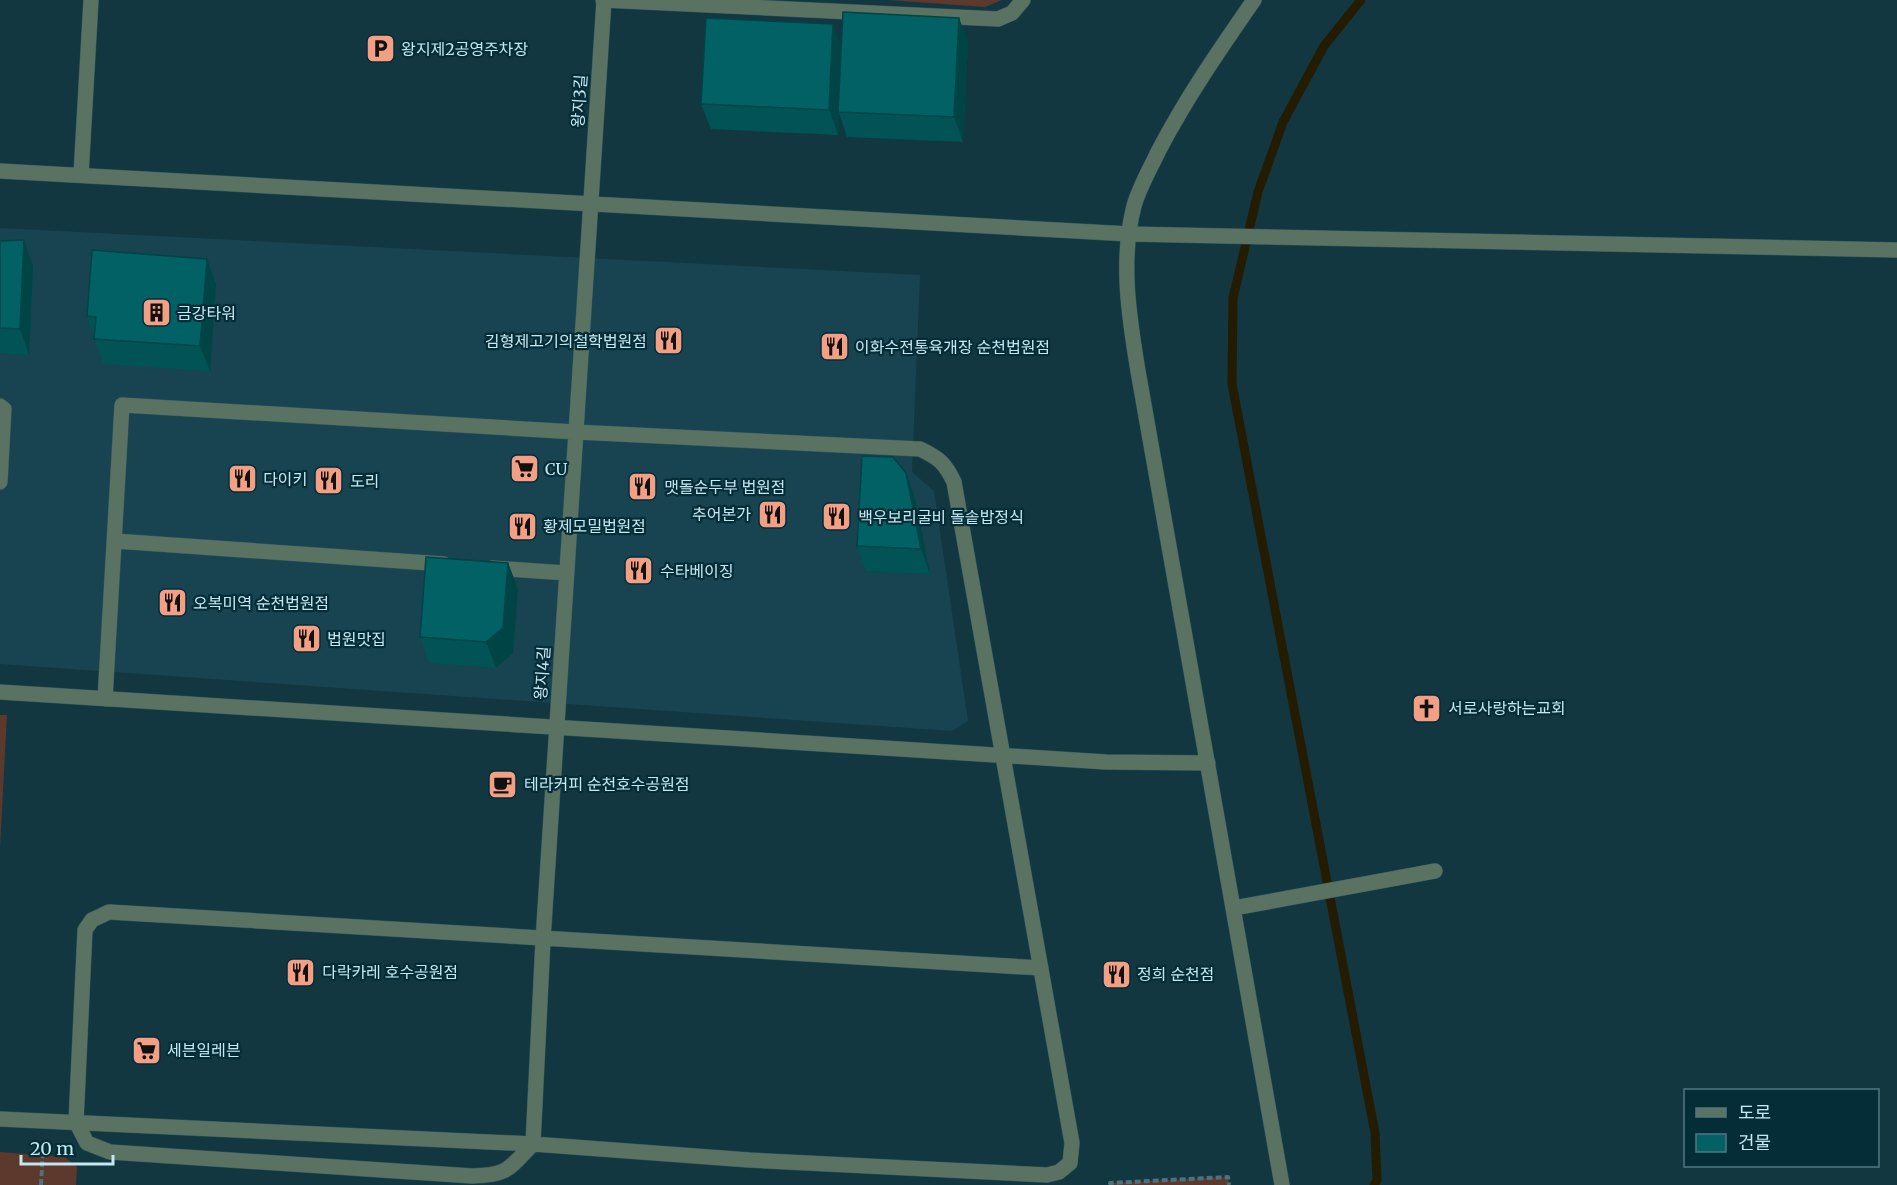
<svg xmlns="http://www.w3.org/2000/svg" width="1897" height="1185" font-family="Merriweather,'Noto Sans KR',serif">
<rect width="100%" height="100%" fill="#123741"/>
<!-- built -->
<path fill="#174450" d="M0 228 920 275 912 472 934 491 968 721 952 731 0 664Z"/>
<!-- green -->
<path fill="#5c382d" d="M887 0H1002L985 7Z
M0 715H7L0 848Z
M0 1152 65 1157 77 1167 76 1185H0Z
M1228 1177 1229 1185H1111L1110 1183Z"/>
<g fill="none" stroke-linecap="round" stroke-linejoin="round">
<!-- stream -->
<path stroke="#231c00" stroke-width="9" d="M1361 0 1324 46 1283 122 1258 192 1233 298 1232 384 1375 1133 1377 1180 1374 1185"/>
<defs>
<path id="minor" d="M603 0 998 19 1012 13 1023 0
M1254 0C1220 49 1186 98 1158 152 1150 169 1139 188 1134 206 1120 260 1129 317 1138 371L1282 1185
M0 171 1130 234 1897 250
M81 175 91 0
M0 406 4 409 0 482
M115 541 444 564
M492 568 566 573
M0 692 1106 762 1208 763
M1234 908 1435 871
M0 1119 533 1144 749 1160 1047 1175 1059 1172 1070 1163 1072 1143 954 482C945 463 939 458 920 449L576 432 122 405 105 699
M533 1144C508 1169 509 1175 472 1176L110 1152 87 1143 76 1122 85 930 92 920 109 912 1041 968
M533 1144 543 940 604 0"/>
</defs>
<!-- minor casing -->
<use href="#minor" stroke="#2f535d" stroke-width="16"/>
<!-- path -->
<path stroke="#4e727c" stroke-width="4" stroke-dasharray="6 3" stroke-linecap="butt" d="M41 1185 43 1148
M1111 1185 1110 1183 1228 1177 1229 1185"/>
<!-- minor -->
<use href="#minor" stroke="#597262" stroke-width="15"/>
</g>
<!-- wall -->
<path fill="#015356" d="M959 18 968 43 963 142 847 137 839 113 838 135 711 129 701 104 841 47Z
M24 240 33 266 29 355 0 353V241Z
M207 259 216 284 210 371 103 364 87 316Z
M915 498 930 574 866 571 857 546Z
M508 563 518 589 513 653 496 668 429 663 420 637Z"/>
<!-- shaded-wall -->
<path fill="#014446" d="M959 18 968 43 963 142 954 117Z
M833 24 842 49 838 135 829 110Z
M24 240 33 266 29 355 20 329Z
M207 259 216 284 210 371 200 346Z
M906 473 915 498 930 574 921 549Z
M508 563 518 589 513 653 496 668 486 642Z"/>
<!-- building -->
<path fill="#016164" stroke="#014446" stroke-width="1.5" d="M843 12 959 18 954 117 838 112Z
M706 18 833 24 829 110 701 104Z
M24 240 20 329 0 328V241Z
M92 250 207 259 200 346 94 339 96 317 87 316Z
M862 456 893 457 906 473 921 549 857 546Z
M426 557 508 563 503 628 486 642 420 637Z"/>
<!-- icons -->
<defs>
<symbol id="parking-square" viewBox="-11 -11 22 22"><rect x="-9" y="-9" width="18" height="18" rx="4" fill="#f39f84" stroke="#052d37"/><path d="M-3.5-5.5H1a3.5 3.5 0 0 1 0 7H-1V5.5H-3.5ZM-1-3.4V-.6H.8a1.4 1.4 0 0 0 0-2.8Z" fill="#111"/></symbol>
<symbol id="building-square" viewBox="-11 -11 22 22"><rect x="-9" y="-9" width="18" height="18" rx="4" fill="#f39f84" stroke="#052d37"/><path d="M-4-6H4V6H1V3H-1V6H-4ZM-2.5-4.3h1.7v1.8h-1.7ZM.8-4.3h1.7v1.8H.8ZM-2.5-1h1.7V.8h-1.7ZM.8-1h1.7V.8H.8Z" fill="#111"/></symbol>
<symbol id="restaurant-square" viewBox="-11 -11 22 22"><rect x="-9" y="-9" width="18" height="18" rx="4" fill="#f39f84" stroke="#052d37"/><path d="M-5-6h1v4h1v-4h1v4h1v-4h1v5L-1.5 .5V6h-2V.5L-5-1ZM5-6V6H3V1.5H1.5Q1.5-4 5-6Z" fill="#111"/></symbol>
<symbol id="supermarket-square" viewBox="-11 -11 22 22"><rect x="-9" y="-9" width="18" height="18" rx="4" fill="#f39f84" stroke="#052d37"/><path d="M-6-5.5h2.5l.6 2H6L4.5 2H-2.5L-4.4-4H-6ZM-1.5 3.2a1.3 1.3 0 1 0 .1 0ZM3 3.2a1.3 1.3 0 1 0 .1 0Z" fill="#111"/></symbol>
<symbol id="church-square" viewBox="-11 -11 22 22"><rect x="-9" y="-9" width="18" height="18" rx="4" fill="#f39f84" stroke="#052d37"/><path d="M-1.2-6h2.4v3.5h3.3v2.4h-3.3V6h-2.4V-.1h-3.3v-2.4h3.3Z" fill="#111"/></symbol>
<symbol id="cafe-square" viewBox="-11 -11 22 22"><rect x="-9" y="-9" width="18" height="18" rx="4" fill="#f39f84" stroke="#052d37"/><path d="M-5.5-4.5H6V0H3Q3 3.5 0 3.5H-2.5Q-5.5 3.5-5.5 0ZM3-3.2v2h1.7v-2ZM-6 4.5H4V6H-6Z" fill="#111"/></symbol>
</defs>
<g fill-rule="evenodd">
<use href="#parking-square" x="364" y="32" width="33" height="33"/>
<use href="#building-square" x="140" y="296" width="33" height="33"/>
<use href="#restaurant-square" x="652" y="324" width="33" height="33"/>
<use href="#restaurant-square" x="818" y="330" width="33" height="33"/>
<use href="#supermarket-square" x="508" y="452" width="33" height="33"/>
<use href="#restaurant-square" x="226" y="462" width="33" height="33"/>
<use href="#restaurant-square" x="312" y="464" width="33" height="33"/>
<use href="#restaurant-square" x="626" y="470" width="33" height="33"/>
<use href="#restaurant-square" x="756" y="498" width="33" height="33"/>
<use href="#restaurant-square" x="820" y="500" width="33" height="33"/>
<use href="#restaurant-square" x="506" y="510" width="33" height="33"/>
<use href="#restaurant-square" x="622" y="554" width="33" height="33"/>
<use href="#restaurant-square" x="156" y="586" width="33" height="33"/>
<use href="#restaurant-square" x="290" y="622" width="33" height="33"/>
<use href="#church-square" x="1410" y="692" width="33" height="33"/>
<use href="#cafe-square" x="486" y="768" width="33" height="33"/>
<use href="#restaurant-square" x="284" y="956" width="33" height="33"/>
<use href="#restaurant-square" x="1100" y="958" width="33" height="33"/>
<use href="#supermarket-square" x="130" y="1034" width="33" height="33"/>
</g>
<g text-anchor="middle" stroke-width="4.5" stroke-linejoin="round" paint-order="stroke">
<!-- poi labels -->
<g font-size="16" fill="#c5e7f1" stroke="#052d37" text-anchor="start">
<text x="401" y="55">왕지제2공영주차장</text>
<text x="177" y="319">금강타워</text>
<text x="647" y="347" text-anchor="end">김형제고기의철학법원점</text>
<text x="855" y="353">이화수전통육개장 순천법원점</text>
<text x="545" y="475">CU</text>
<text x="263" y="485">다이키</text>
<text x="350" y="487">도리</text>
<text x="664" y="493">맷돌순두부 법원점</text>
<text x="751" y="520" text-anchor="end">추어본가</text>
<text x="858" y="523">백우보리굴비 돌솥밥정식</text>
<text x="543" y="532">황제모밀법원점</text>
<text x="660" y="577">수타베이징</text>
<text x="193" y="609">오복미역 순천법원점</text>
<text x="327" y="645">법원맛집</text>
<text x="1448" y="714">서로사랑하는교회</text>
<text x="524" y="790">테라커피 순천호수공원점</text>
<text x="322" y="978">다락카레 호수공원점</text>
<text x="1137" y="980">정희 순천점</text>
<text x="167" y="1056">세븐일레븐</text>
</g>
<!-- street labels -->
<g font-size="16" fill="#c5e7f1" stroke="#052d37">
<text transform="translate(579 101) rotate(-86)" y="6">왕지3길</text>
<text transform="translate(542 673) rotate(-86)" y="6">왕지4길</text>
</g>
</g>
<!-- legend -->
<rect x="1684" y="1089" width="195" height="78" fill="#052d37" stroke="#527781" stroke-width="1.5"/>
<rect x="1696" y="1108" width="30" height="9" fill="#597262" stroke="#527781" stroke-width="1.5"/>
<text x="1738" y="1119" font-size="18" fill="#c5e7f1">도로</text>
<rect x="1696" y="1134" width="30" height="18" fill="#016164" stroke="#527781" stroke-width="1.5"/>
<text x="1738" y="1149" font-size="18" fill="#c5e7f1">건물</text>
<!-- scale -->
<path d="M21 1155v9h92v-9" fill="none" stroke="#c5e7f1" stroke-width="3"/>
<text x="30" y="1155" font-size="18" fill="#c5e7f1" stroke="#052d37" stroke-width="4.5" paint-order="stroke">20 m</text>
</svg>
